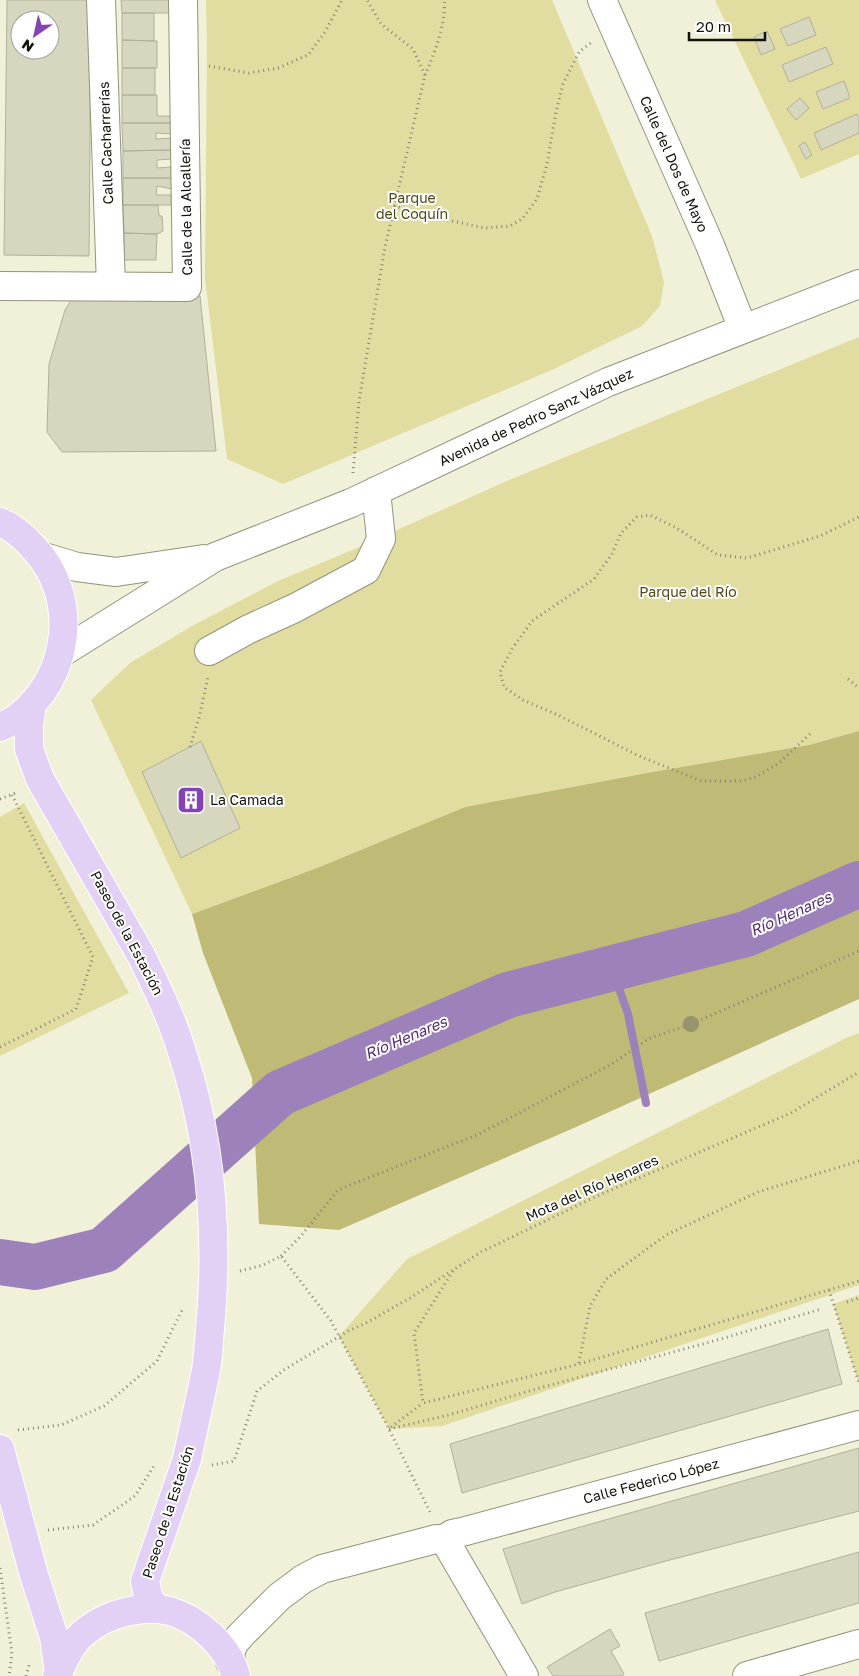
<svg xmlns="http://www.w3.org/2000/svg" width="859" height="1676" font-family="'Golos Text',sans-serif">
<rect width="100%" height="100%" fill="#f1f0d8"/>
<!-- green -->
<path fill="#e1dda0" d="M206 0H552L652 236 664 282 660 306 642 326 554 369 283 484 227 459 205 278 207 45Z
M715 0H859V154L801 179Z
M859 337V731L809 745 647 773 465 807 317 868 192 914 91 700 130 663 192 626 278 581 350 551 507 481Z
M24 803 129 993 0 1056V817Z
M859 1033V1285L442 1426 389 1429 339 1336 407 1259 846 1038Z
M859 1295V1384L833 1304Z"/>
<!-- forest -->
<path fill="#bfba76" d="M859 731V999L576 1127 339 1230 259 1224 252 1078 203 953 192 914 317 868 465 807 647 773 809 745Z"/>
<g fill="none" stroke-linecap="round" stroke-linejoin="round">
<!-- stream -->
<path stroke="#9d81ba" stroke-width="8" d="M612 968 628 1014 646 1103"/>
<!-- river -->
<path stroke="#9d81ba" stroke-width="46" d="M0 1262 35 1267 104 1250 280 1093 508 995 746 934 859 884"/>
</g>
<!-- building -->
<path fill="#d7d6bf" stroke="#b2b09a" fill-rule="evenodd" d="M7 0H91L89 256 4 255ZM20 20H50V50H20Z
M121 0H170V13H122Z
M122 13H154V41L122 40Z
M809 17 816 35 788 46 780 29Z
M767 31 775 49 761 55 754 37Z
M122 40 157 41V68H122Z
M826 47 833 64 789 82 782 65Z
M122 68H155V95H122Z
M844 81 850 98 823 109 816 92Z
M122 95H157V116H171V123H122Z
M800 98 809 108 796 120 787 109Z
M857 114 859 118V133L821 150 814 133Z
M122 123H171V134L156 133V139L171 138V150L123 151Z
M805 142 812 155 806 159 799 146Z
M171 150V159L157 160V168L171 167V178H123V151Z
M123 178H171L172 189 157 186 156 195H171V205H123Z
M123 205H158L159 216H162L163 231 157 234 124 233Z
M124 233 157 234 156 260H124Z
M75 294 200 296 216 451 62 452 47 432 49 364 65 310Z
M201 741 240 828 181 858 142 772Z
M828 1329 842 1384 462 1493 450 1444Z
M859 1448V1511L666 1561 555 1592 522 1604 503 1549Z
M859 1552V1603L659 1661 645 1613Z
M610 1629 620 1646 611 1651 624 1674 622 1676H553L547 1667Z"/>
<g fill="none" stroke-linecap="round" stroke-linejoin="round">
<defs>
<path id="minor" d="M101 0 111 286
M602 0 710 245 743 329
M0 286 187 287 183 0
M41 556 77 567 116 572 204 559
M209 651 249 629 295 608 366 570 381 539 376 491
M61 653 215 557 351 503 608 382 859 284
M444 1539 452 1534 462 1532 859 1425
M444 1539 524 1676
M230 1662 231 1651 234 1643 241 1635 279 1597 303 1579 322 1569 436 1539H444
M747 1676 859 1644"/>
<path id="major" d="M0 522C12 527 24 537 33 547 80 596 71 677 17 718 12 722 6 724 0 727
M32 704 29 726V749L40 779 141 955
M0 1449 34 1575 54 1637 59 1672
M156 1609 148 1596 145 1581 187 1459
M57 1676C64 1660 71 1642 86 1631 106 1614 143 1604 170 1611 199 1620 228 1646 236 1676"/>
</defs>
<!-- minor casing -->
<use href="#minor" stroke="#94937d" stroke-width="30"/>
<!-- major casing -->
<use href="#major" stroke="#fff" stroke-width="30"/>
<!-- path -->
<path stroke="#868575" stroke-width="3" stroke-dasharray="1 4" stroke-linecap="butt" d="M209 66 249 73 278 68 308 55 325 32 342 0
M425 75C434 55 447 21 444 0
M394 206 438 218 485 228 510 226 522 219 537 199 547 164 556 112 563 84 579 52 592 42
M353 473 359 401 385 247 425 75 413 49 381 24 367 0
M848 679 859 688
M810 734 779 763 756 777 742 781H701L637 755 558 715 523 700 504 687 500 672 512 649 532 621 594 579 612 554 621 533 637 517 650 515 675 527 718 555 747 558 820 536 859 517
M190 747 199 718 208 677
M0 799 18 792
M0 1047 76 1009 93 957 12 795
M281 1256 301 1236 338 1190 479 1134 612 1064 648 1039 691 1024 859 951
M240 1271 263 1265 281 1256 331 1321 389 1429 431 1514
M453 1271 414 1333 423 1403 579 1364 859 1281
M829 1290 859 1383
M847 1302 859 1298
M579 1363 590 1306 606 1279 666 1235 758 1192 859 1161
M391 1427 423 1403
M389 1429 449 1415 536 1389 721 1339 821 1309
M18 1430 61 1425 104 1406 157 1361 183 1308
M212 1465 234 1461 257 1391 284 1370 348 1331 368 1322 410 1298 481 1252 597 1196 791 1113 859 1072
M48 1530 93 1525 135 1496 154 1466
M0 1568 12 1654 9 1676
M26 1676 29 1665"/>
<!-- minor -->
<use href="#minor" stroke="#fff" stroke-width="28"/>
<!-- major -->
<use href="#major" stroke="#e2d0f5" stroke-width="28"/>
<defs>
<path id="major-bridge" d="M141 955C156 986 171 1016 181 1049 210 1135 218 1228 211 1318 209 1335 209 1353 206 1370 200 1400 193 1430 187 1459"/>
</defs>
<!-- major-bridge casing -->
<use href="#major-bridge" stroke="#fff" stroke-width="30" stroke-linecap="butt"/>
<!-- major-bridge -->
<use href="#major-bridge" stroke="#e2d0f5" stroke-width="28"/>
</g>
<!-- trees -->
<circle fill="#97946c" cx="691" cy="1024" r="8"/>
<!-- icons -->
<defs>
<symbol id="building-square" viewBox="-11 -11 22 22"><rect x="-9" y="-9" width="18" height="18" rx="4" fill="#8342b6" stroke="#fff"/><path d="M-4-6H4V6H1V3H-1V6H-4ZM-2.5-4.3h1.7v1.8h-1.7ZM.8-4.3h1.7v1.8H.8ZM-2.5-1h1.7V.8h-1.7ZM.8-1h1.7V.8H.8Z" fill="#fff"/></symbol>
</defs>
<g fill-rule="evenodd">
<use href="#building-square" x="175" y="784" width="32" height="32"/>
</g>
<g text-anchor="middle" stroke-width="4" stroke-linejoin="round" paint-order="stroke">
<!-- street labels -->
<g font-size="14" fill="#13130a" stroke="#fff">
<text transform="translate(106 143) rotate(-92)" y="5">Calle Cacharrerías</text>
<text transform="translate(674 164) rotate(66)" y="5">Calle del Dos de Mayo</text>
<text transform="translate(186 207) rotate(-91)" y="5">Calle de la Alcallería</text>
<text transform="translate(536 417) rotate(-25)" y="5">Avenida de Pedro Sanz Vázquez</text>
<text transform="translate(127 933) rotate(62)" y="5">Paseo de la Estación</text>
<text transform="translate(592 1188) rotate(-24)" y="5">Mota del Río Henares</text>
<text transform="translate(651 1481) rotate(-15)" y="5">Calle Federico López</text>
<text transform="translate(168 1512) rotate(-72)" y="5">Paseo de la Estación</text>
</g>
<!-- park labels -->
<g font-size="14" fill="#4d4814" stroke="#fff">
<text x="412" y="203">Parque<tspan x="412" dy="16">del Coquín</tspan></text>
<text x="688" y="597">Parque del Río</text>
</g>
<!-- poi labels -->
<g font-size="14" fill="#13130a" stroke="#fff" text-anchor="start">
<text x="210" y="805">La Camada</text>
</g>
<!-- water labels -->
<g font-size="15" font-style="italic" fill="#522c72" stroke="#fff">
<text transform="translate(791 914) rotate(-24)" y="5">Río Henares</text>
<text transform="translate(406 1038) rotate(-23)" y="5">Río Henares</text>
</g>
</g>
<!-- north arrow -->
<g transform="translate(35 35) rotate(214)"><circle r="24" fill="#ffffff" stroke="#a1a19d"/>
<path d="M0-4L9 19L0 12L-9 19Z" fill="#8342b6"/>
<text y="-8" font-size="14" font-weight="bold" text-anchor="middle" fill="#13130a">N</text>
</g>
<!-- scale -->
<path d="M689 32v8h76v-8" fill="none" stroke="#13130a" stroke-width="2.5"/>
<text x="696" y="32" font-size="15" fill="#13130a" stroke="#ffffff" stroke-width="4" paint-order="stroke">20 m</text>
</svg>
